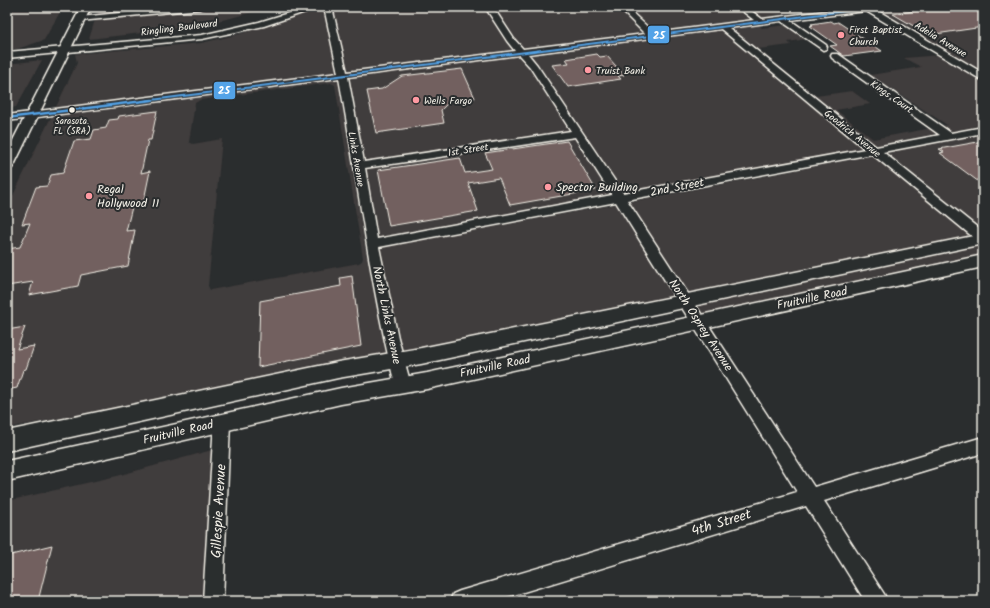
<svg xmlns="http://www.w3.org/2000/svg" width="990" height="608" font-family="Kalam,sans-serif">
<rect width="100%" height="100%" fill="#2a2d2e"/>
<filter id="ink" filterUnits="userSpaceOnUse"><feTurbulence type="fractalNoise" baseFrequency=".025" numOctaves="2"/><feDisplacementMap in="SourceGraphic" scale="8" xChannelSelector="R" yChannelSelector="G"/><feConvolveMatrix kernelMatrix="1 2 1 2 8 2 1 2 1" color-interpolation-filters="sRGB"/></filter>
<g filter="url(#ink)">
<!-- built -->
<path fill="#403c3c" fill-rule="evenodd" d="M7 7H63L44 40 17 49 7 50Z
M100 7H184L97 16Z
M218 7H270L231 18 186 28 89 39 95 20Z
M332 7H485L507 42 515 50 346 72Z
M493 7H615L645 34 523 49 515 41Z
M627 7H733L752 21 653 33Z
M747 7H837L775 15 773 17 768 18 760 17Z
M894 7H983V74L874 10Z
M324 8 337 73 55 109 77 63 75 54 201 43 236 35Z
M867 10 983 80V125L949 132 941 126 947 125 870 75 921 67 904 58 940 55 865 11Z
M757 24 762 28 787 25 807 39 788 42 791 45 758 49 816 96 852 91 870 104 836 110 873 139 932 128 940 133 875 146 730 28Z
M722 29 865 148 623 193 537 64 527 54Z
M519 55 529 66 571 130 364 161 347 77Z
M42 60 16 107 7 109V64Z
M338 78 366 250 386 354 155 401 7 428V208L52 115ZM331 83 335 85 363 258 362 261 359 263 210 290 208 286 222 139 193 144 189 142 195 103 200 100Z
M983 134V233L884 153 954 139Z
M575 137 612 195 377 238 365 169Z
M874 155 972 235 688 294 629 202Z
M617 204 675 296 402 352 379 248Z
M983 245V254L702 314 696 306Z
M212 450 202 601H7V501L117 476Z"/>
<!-- building -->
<path fill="#72605e" stroke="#f4f1e8" d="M944 7H983V27L929 35 893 14Z
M831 21 834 23 838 22 882 51 844 56 830 46 837 45 810 26 813 25 811 24Z
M597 54 600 57 607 56 624 75 618 76 621 79 568 87 552 65 569 63 566 59Z
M462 69 475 98 450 101 441 110 444 123 376 133 367 91 382 89 402 76Z
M157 111 151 140H148L141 173 150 171 143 205 132 207 126 231 135 230 128 266 81 275 78 286 29 295 33 282 7 286V249L20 247 30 223 22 224 36 187 47 186 51 175 63 173 74 141 91 139 94 130 106 128 109 120 118 119 119 116Z
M567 141 596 190 510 205 499 178 468 183 478 211 389 226 378 170 460 158 465 173 492 169 485 153Z
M983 141V185L940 153 944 152 939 149Z
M352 276 361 346 258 367 260 301 341 286 340 278Z
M25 327 17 349 34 346 26 369 23 370 17 388 7 390V330Z
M52 545 38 601H7V556Z"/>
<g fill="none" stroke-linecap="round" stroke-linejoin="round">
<defs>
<path id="minor" d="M178 7H205L201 9 80 21 76 19 80 17Z
M308 7H320L264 26 202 39 7 58V52L202 35 259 22Z
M324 7H332L347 72 515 51 507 41 485 7H493L514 39 523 49 645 34 618 7H626L654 33 754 20 737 7H746L762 19 858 7H880L875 9 983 73V80L980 79 866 11 790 20 826 45 827 47 826 49 823 50 781 21 729 28 876 147 940 135 832 58 831 56 832 54H838L951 133 983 127V133L883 152 983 232V243L979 242 872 154 627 200 814 487 983 437V453L824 501 884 594 887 601H865L806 506 494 601H450L453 594 460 591 797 492 616 202 379 247 398 338 411 385 409 390 403 392 397 390 395 385C370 284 358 181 339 78L7 121V115L338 73ZM721 29 865 149 623 193 537 65 528 54ZM519 55 530 67 571 131 364 162 348 77ZM575 137 612 195 377 239 365 168Z
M222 415 228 417 230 422 223 601H203L214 422 216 417Z"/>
<path id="major" d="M81 7H91L14 165 12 168 7 169V152Z
M983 234V244L421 364 338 378 7 451V431L338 362 421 348Z
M983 255V267L427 389 341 404 7 481V461L341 388 427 373Z"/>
</defs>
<!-- minor casing -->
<use href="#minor" stroke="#f4f1e8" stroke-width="3"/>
<!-- major casing -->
<use href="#major" stroke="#f4f1e8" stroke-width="3"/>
<!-- minor -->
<use href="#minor" fill="#2a2d2e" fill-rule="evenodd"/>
<!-- major -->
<use href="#major" fill="#2a2d2e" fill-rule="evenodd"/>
<defs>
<path id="bus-1-far1" d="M144 101 876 7"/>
<path id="bus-1" d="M7 118 152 100"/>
</defs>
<!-- bus-1-far1 casing -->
<use href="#bus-1-far1" stroke="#2a2d2e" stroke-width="4"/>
<!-- bus-1 casing -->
<use href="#bus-1" stroke="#2a2d2e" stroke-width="5"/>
<!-- bus-1-far1 -->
<use href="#bus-1-far1" stroke="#53a3e8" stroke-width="2"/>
<!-- bus-1 -->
<use href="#bus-1" stroke="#53a3e8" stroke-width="2.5"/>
</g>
</g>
<!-- markers -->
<g fill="#ff9aa2" stroke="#2a2d2e" stroke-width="1.5">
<circle cx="841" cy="35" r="4"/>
<circle cx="588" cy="70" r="4"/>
<circle cx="416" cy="100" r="4"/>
<circle cx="548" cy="187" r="4"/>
<circle cx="89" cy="196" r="4"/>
</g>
<circle fill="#f4f1e8" stroke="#2a2d2e" stroke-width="1.5" cx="72" cy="110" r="3.5"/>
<g text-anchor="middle" stroke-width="4" stroke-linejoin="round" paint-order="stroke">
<!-- far-bus labels -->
<g font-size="9" fill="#f4f1e8" stroke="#2a2d2e">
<text x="72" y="124">Sarasota,<tspan x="72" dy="10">FL (SRA)</tspan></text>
</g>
<!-- far-street labels -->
<g font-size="10" fill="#f4f1e8" stroke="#2a2d2e">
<text transform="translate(179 27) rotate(-7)" y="4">Ringling Boulevard</text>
<text transform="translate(941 39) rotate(31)" y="4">Adelia Avenue</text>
<text transform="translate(892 96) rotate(35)" y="4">Kings Court</text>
<text transform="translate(853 133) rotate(39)" y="4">Goodrich Avenue</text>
<text transform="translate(468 149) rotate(-9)" y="4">1st Street</text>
<text transform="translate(357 159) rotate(80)" y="4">Links Avenue</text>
</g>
<!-- far-poi labels -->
<g font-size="10" fill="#f4f1e8" stroke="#2a2d2e" text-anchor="start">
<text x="849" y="33">First Baptist<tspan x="849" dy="12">Church</tspan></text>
<text x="596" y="74">Truist Bank</text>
<text x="424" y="104">Wells Fargo</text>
</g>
<!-- poi labels -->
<g font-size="12" fill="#f4f1e8" stroke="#2a2d2e" text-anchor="start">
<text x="556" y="191">Spector Building</text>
<text x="97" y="193">Regal<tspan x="97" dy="14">Hollywood 11</tspan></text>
</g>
<!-- street labels -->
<g font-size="12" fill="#f4f1e8" stroke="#2a2d2e">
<text transform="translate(677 187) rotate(-11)" y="4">2nd Street</text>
<text transform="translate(812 298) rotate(-12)" y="4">Fruitville Road</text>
<text transform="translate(387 315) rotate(78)" y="4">North Links Avenue</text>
<text transform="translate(701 325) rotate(57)" y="4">North Osprey Avenue</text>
<text transform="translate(495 366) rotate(-12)" y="4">Fruitville Road</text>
<text transform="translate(178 432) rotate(-13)" y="4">Fruitville Road</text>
</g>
<!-- near-street labels -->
<g font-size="14" fill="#f4f1e8" stroke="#2a2d2e">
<text transform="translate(218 511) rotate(-87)" y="5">Gillespie Avenue</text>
<text transform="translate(721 522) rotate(-17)" y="5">4th Street</text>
</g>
</g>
<g stroke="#2a2d2e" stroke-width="1.5">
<rect x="647" y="25" width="23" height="19" rx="4" fill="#53a3e8"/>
<rect x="213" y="81" width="23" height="19" rx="4" fill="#53a3e8"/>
</g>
<g font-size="11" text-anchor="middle" font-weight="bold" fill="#fff">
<text x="659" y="39">25</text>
<text x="224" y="94">25</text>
</g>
<!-- margin -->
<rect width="990" height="608" fill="none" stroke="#2a2d2e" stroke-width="24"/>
<rect x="12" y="12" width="966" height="584" fill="none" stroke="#f4f1e8" stroke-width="1.5" filter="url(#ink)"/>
</svg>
